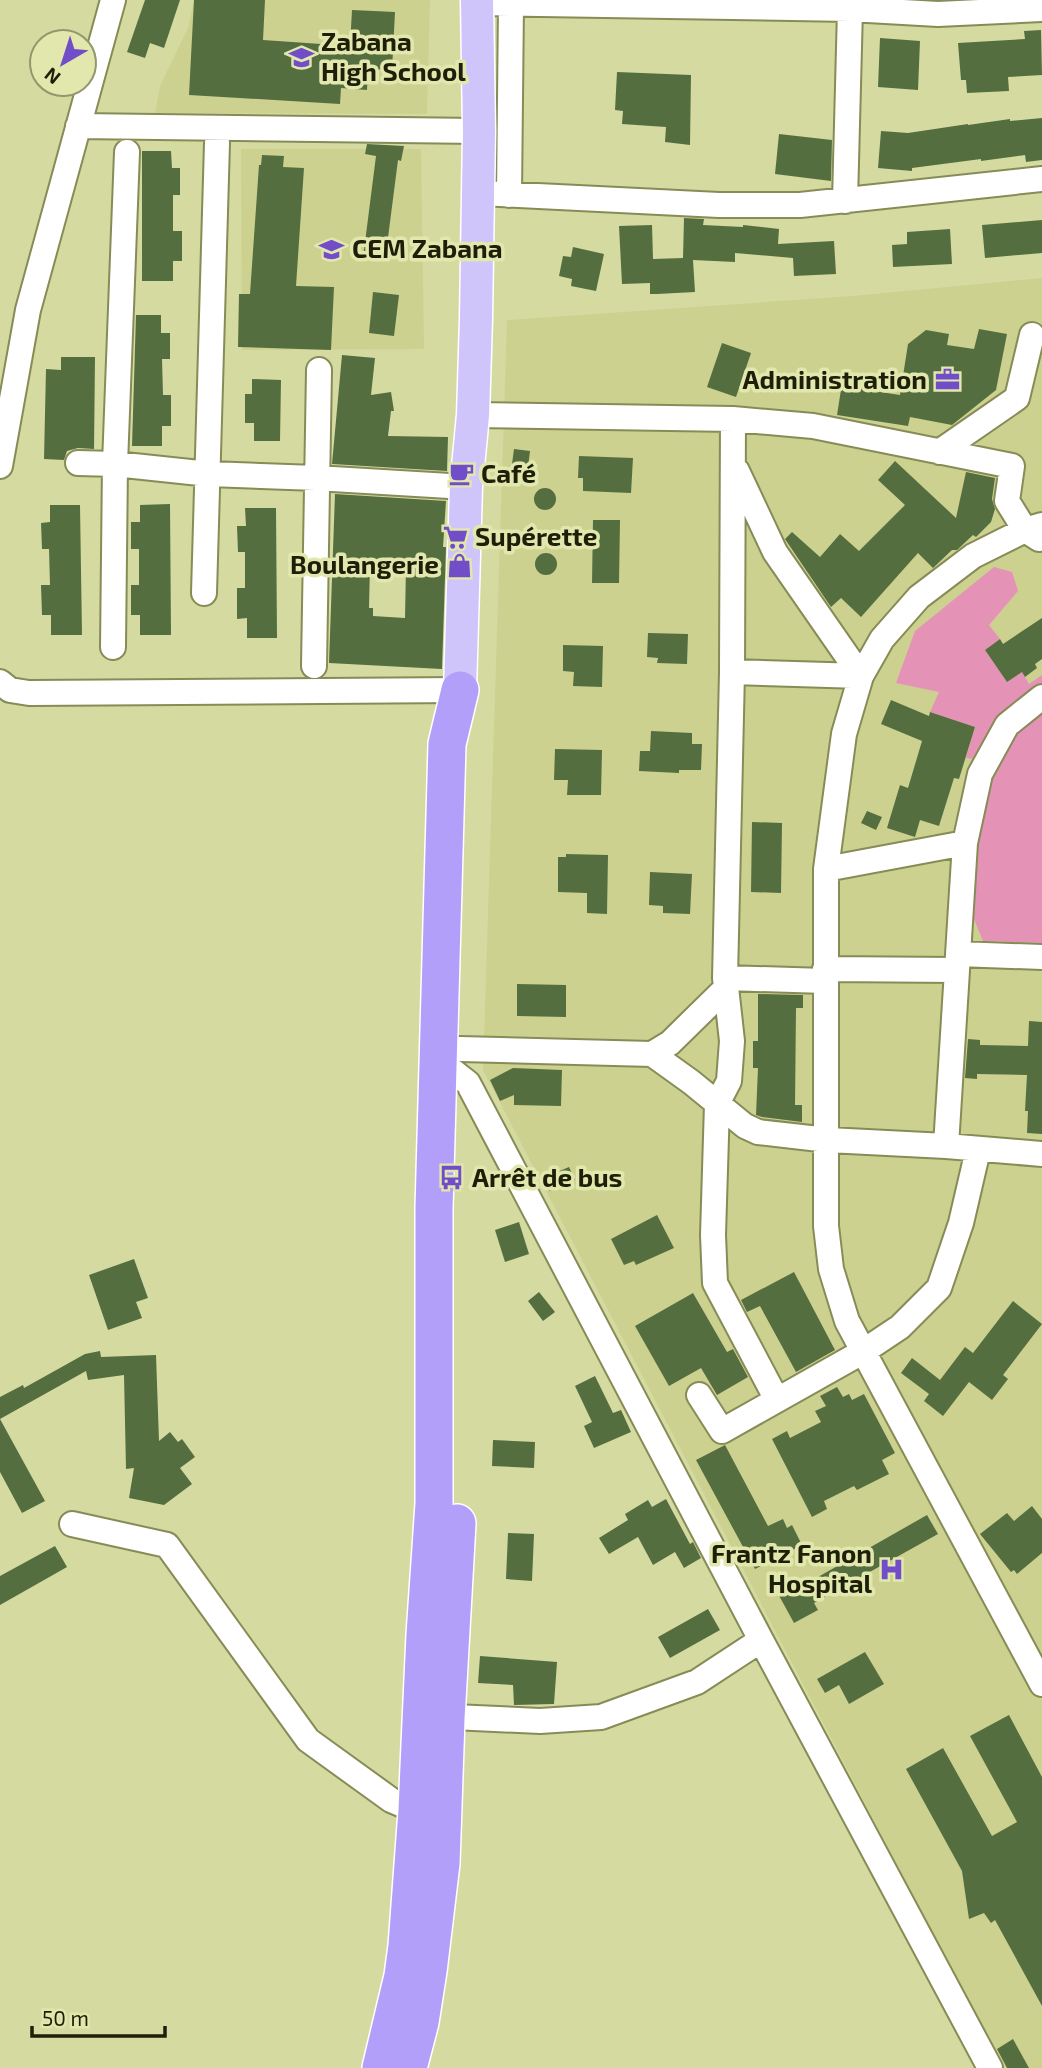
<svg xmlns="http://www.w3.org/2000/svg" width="1042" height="2068" font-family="'Exo 2',sans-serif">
<rect width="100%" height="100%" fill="#d5daa1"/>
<!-- built -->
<path fill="#ccd190" d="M194 0H430L427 114 155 113 160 86 188 28Z
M241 149H421L424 349 242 350Z
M1042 278V2068H1003L483 1070 507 320 853 296Z"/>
<!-- green -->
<path fill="#e592b7" d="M994 567 1012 572 1018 591 989 625 1000 639 985 650 1007 682 1022 672 1029 684 1042 675V943L983 941 962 890 986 761 966 758 975 727 930 712 939 692 896 683 915 631Z"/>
<!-- building -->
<path fill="#556e40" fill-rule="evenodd" d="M145 0H180L164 48 150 43 145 58 127 52Z
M194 0H265L263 40 350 46 352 10 395 12 392 70 368 69 367 90 341 88 340 104 189 95Z
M1041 30 1042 75 1008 77 1009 91 967 93 966 80H961L958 43 1025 39 1024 31Z
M880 38 920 41 918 90 878 87Z
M617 72 691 75 690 145 665 142 666 127 622 124 623 111 615 110Z
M1042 118V160L1026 162 1025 155 981 161V159L912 168V171L878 168 881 131 908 133 968 124V125L1010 119V121Z
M779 134 832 140 831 181 775 174Z
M367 144 404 146 401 161 398 160 385 261 363 258 376 156 365 154Z
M142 151H171L172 168H180V195H173V231H182V261H173V281H142Z
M262 155 284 156 283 167 304 168 296 286 334 287 331 350 238 347 239 294H250L259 165H261Z
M684 218 704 219 703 225 743 227V225L779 229 778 244 834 241 836 274 794 276 793 258 735 253V262L693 260 695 292 657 294H650V283L622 284 619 226 652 225 653 259 683 258Z
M1042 220V253L985 258 982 225Z
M950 229 952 264 893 267 892 245 907 244V232Z
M573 247 604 254 596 291 571 286 572 279 559 276 563 256 571 257Z
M373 292 399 295 394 336 369 333Z
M136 315H161V333H170V359H162L163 395H171V426H162V446H132Z
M979 329 1007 334 996 390 952 425 910 417 908 426 837 415 843 377 868 381 867 390 900 395 908 344 926 330 949 334 947 345 974 349Z
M722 343 751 353 736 397 707 387Z
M342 355 375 358 371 395 391 392 394 411H391L388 436 448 437 447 471 332 464Z
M61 357H95L94 449 78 448 67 451 64 460 44 459 46 369 61 370Z
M252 379 281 380 280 441H254V423H245V394H252Z
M514 449 530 451 528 467 512 464Z
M579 456 633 458 631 493 583 491V478H578Z
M895 461 956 518 966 472 995 478 992 499 995 509 991 522 976 537 973 535 957 550H952L933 568 918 553 861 617 841 598 831 607 785 539 792 532 820 557 840 534 859 551 905 505 878 480Z
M534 499a11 11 0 1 1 22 0a11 11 0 1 1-22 0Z
M335 494 446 501 443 547H446L442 669 329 663ZM370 566 406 567 405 618 373 616V608H369Z
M170 504 171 635H140V615H131V585H139V549H131V522H140V505Z
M50 505H80L82 635H51V615H42L41 585H50L49 549H42L41 523 50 522Z
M245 508H276L277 638H247V618L237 619V588H245V552H238L237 526H246Z
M593 520H620L619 583H592Z
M535 564a11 11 0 1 1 22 0a11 11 0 1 1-22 0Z
M1042 618V659L1035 664 1037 668 1025 677 1022 672 1007 682 985 650 1000 639 1003 644Z
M648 633 688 634 687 664 657 663 658 658 647 657Z
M563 645 603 646 602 687 573 686 574 672 563 671Z
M891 700 929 716 930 712 975 727 959 779 954 778 939 826 920 820 915 837 887 828 900 785 908 788 922 741 881 724Z
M651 731 692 733V744H702L701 770H679V773L639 771 640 751H650Z
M555 749 602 750 601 795H567L568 780H554Z
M867 811 882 817 876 830 861 823Z
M752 822 782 823 781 893 751 892Z
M566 854 608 855 607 914 587 913V893L558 892V857H566Z
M650 872 692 874 690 914 663 913V906L649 905Z
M517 984 566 985V1017L517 1016Z
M758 994 803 995V1008H796L795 1105H802V1122L762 1117 756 1115 758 1068H753V1041H758Z
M1029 1021 1042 1022V1134L1027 1133 1028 1111H1025L1027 1075 977 1074V1079L965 1078 968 1039 980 1040V1045L1028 1046Z
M513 1068 562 1070 561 1106 514 1105V1095L500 1101 490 1080Z
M569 1167 575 1180 549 1191 543 1178Z
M657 1215 674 1248 636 1265 634 1261 624 1265 611 1239Z
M519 1222 529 1254 505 1262 495 1230Z
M134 1259 148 1298 136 1302 142 1318 108 1330 89 1275Z
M794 1272 835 1350 796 1372 760 1306 747 1312 741 1300Z
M539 1292 555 1312 543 1321 528 1301Z
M693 1293 727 1352 733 1349 748 1377 717 1395 701 1368 669 1386 635 1326Z
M1013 1301 1042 1324 1003 1375 1008 1379 992 1400 969 1382 943 1416 924 1401 929 1394 901 1373 912 1358 940 1380 965 1347 973 1353Z
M100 1351 101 1357 156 1355 159 1441 170 1432 178 1442 182 1439 195 1457 180 1468 192 1484 164 1505 129 1498 134 1468 126 1469 124 1375 88 1380 86 1371 0 1419 45 1501 22 1513 0 1472V1397L23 1385 24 1388 85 1354Z
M595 1376 613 1413 621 1410 631 1432 594 1448 584 1426 592 1422 575 1386Z
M837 1387 843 1397 849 1394 852 1400 864 1394 895 1453 882 1460 889 1474 857 1490 854 1486 824 1501 827 1509 812 1517 772 1439 787 1431 790 1438 821 1422 815 1411 826 1406 820 1396Z
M493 1440 535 1442 534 1468 492 1466Z
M725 1445 768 1526 783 1519 787 1528 792 1525 802 1545 755 1569 696 1460Z
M666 1499 690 1544 693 1542 701 1558 684 1568 675 1552 653 1565 638 1537 609 1554 599 1538 628 1520 625 1514 648 1500 652 1507Z
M1032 1506 1042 1519V1553L1017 1574 1014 1570 1011 1572 980 1534 1007 1513 1014 1521Z
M927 1515 938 1534 814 1603 818 1610 794 1623 777 1592 801 1579 804 1585Z
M508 1533 534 1534 532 1581 506 1579Z
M55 1546 67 1567 0 1605V1576Z
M708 1609 720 1630 670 1658 658 1637Z
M865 1652 884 1684 849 1704 839 1685 825 1693 817 1679Z
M480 1656 557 1662 554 1704 514 1705 513 1685 478 1683Z
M1009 1715 1042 1777V2006L995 1920 991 1923 984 1913 969 1919 962 1871 906 1769 943 1748 992 1836 1017 1822 970 1736Z
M1013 2039 1029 2068H1007L997 2049Z"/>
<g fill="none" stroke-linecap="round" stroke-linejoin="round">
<defs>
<path id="minor" d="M477 3 850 9 938 14 1042 9
M78 126 479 131
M478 193 719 205H800L1042 179
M509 195 511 3
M845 201 850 9
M473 415 733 419 813 426 1012 466 1007 501 1025 530 1039 539
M733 419 732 672 725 978 732 1041 729 1081 717 1104 713 1235 715 1283 777 1400
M939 452 1017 398 1032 335
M78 463 115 464 209 474 316 478 466 487
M0 466 28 310 113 0
M737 471 775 552 861 676
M1042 525 1025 530 973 556 919 597 882 639 861 676 844 734 826 869V1226L831 1269 847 1321 1042 1684
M204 593 217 143
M113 647 115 464 127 152
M314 666 319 370
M732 672 861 676
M0 682 10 690 29 693 460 690
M826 869 965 843
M958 954 1042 957
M825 969 957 970
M725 978 825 981
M460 1049 652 1054 670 1043 725 989
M652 1054 691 1082 745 1126 758 1132 828 1140 946 1146 1042 1154
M438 1068 454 1072 468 1083 761 1640 990 2068
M946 1146 965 843 980 774 1007 725 1042 697
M699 1395 722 1431 864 1351 900 1327 939 1288 961 1223 978 1150
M72 1524 167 1545 308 1740 391 1800 417 1811
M431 1716 540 1721 601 1717 697 1682 761 1640"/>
<path id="major" d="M460 690 466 487 473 415 476 319 479 131 477 0"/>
<path id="highway" d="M381 2068 403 1976 407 1946 417 1811 425 1635 434 1504V1209L447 744 460 690
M408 2068 420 2022 428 1971 441 1863 446 1718 457 1523"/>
</defs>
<!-- minor casing -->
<use href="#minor" stroke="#878b56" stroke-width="28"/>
<!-- major casing -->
<use href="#major" stroke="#fff" stroke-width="35"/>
<!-- highway casing -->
<use href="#highway" stroke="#fff" stroke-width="40"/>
<!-- minor -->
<use href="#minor" stroke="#fff" stroke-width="24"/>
<!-- major -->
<use href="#major" stroke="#d0c5fb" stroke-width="32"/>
<!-- highway -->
<use href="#highway" stroke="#b19ff9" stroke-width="37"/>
</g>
<!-- icons -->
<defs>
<symbol id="school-bare" viewBox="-9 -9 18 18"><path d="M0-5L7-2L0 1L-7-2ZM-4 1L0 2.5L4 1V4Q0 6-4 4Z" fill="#714ec8" stroke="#e2e7ae" stroke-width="2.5" paint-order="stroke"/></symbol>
<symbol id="office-bare" viewBox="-9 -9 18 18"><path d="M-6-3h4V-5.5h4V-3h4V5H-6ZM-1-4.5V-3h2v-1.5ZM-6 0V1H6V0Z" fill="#714ec8" stroke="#e2e7ae" stroke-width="2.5" paint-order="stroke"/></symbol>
<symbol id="cafe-bare" viewBox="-9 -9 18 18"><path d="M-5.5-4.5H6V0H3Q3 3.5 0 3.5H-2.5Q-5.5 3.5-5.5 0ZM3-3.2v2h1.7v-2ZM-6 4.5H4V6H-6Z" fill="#714ec8" stroke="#e2e7ae" stroke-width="2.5" paint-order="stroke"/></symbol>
<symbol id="supermarket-bare" viewBox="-9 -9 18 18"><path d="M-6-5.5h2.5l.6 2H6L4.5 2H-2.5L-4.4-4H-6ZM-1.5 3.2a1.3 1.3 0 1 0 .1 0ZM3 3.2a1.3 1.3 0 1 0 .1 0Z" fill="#714ec8" stroke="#e2e7ae" stroke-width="2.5" paint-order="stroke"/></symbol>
<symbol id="shop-bare" viewBox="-9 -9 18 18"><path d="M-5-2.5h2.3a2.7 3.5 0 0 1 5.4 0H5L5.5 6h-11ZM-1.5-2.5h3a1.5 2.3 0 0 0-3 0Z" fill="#714ec8" stroke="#e2e7ae" stroke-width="2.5" paint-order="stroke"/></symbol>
<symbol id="bus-bare" viewBox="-9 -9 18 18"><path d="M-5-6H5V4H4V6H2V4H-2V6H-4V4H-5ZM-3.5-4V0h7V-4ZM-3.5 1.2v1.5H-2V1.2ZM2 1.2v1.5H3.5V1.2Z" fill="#714ec8" stroke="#e2e7ae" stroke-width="2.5" paint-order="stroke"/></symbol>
<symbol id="hospital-bare" viewBox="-9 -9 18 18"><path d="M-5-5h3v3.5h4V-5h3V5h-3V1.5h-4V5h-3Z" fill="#714ec8" stroke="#e2e7ae" stroke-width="2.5" paint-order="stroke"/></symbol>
</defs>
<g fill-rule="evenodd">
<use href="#school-bare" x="284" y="40" width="35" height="35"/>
<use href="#school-bare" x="314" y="232" width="35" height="35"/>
<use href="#office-bare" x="930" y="362" width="35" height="35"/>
<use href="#cafe-bare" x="444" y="456" width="35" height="35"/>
<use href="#supermarket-bare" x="438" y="520" width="35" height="35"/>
<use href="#shop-bare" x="442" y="548" width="35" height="35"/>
<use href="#bus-bare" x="434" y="1160" width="35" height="35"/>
<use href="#hospital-bare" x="874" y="1552" width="35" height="35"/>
</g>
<g text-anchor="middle" stroke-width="7" stroke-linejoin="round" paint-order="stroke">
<!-- poi labels -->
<g font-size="26" font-weight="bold" fill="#1d1f09" stroke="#e2e7ae" text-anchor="start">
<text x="321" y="51">Zabana<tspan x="321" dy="30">High School</tspan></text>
<text x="352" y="258">CEM Zabana</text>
<text x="927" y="389" text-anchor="end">Administration</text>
<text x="481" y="483">Café</text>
<text x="475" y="546">Supérette</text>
<text x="439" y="574" text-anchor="end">Boulangerie</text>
<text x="472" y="1187">Arrêt de bus</text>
<text x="872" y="1563" text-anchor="end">Frantz Fanon<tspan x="872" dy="30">Hospital</tspan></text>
</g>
</g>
<!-- north arrow -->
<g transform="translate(63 63) rotate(219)"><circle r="33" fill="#e2e7ae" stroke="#93976c" stroke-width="2"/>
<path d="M0-5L12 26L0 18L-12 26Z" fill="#714ec8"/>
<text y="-10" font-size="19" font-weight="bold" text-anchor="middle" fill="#1d1f09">N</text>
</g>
<!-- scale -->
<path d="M32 2026v10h133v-10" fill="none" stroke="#1d1f09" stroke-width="3.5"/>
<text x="42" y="2026" font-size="21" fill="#1d1f09" stroke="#e2e7ae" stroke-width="5" paint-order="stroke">50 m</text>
</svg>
